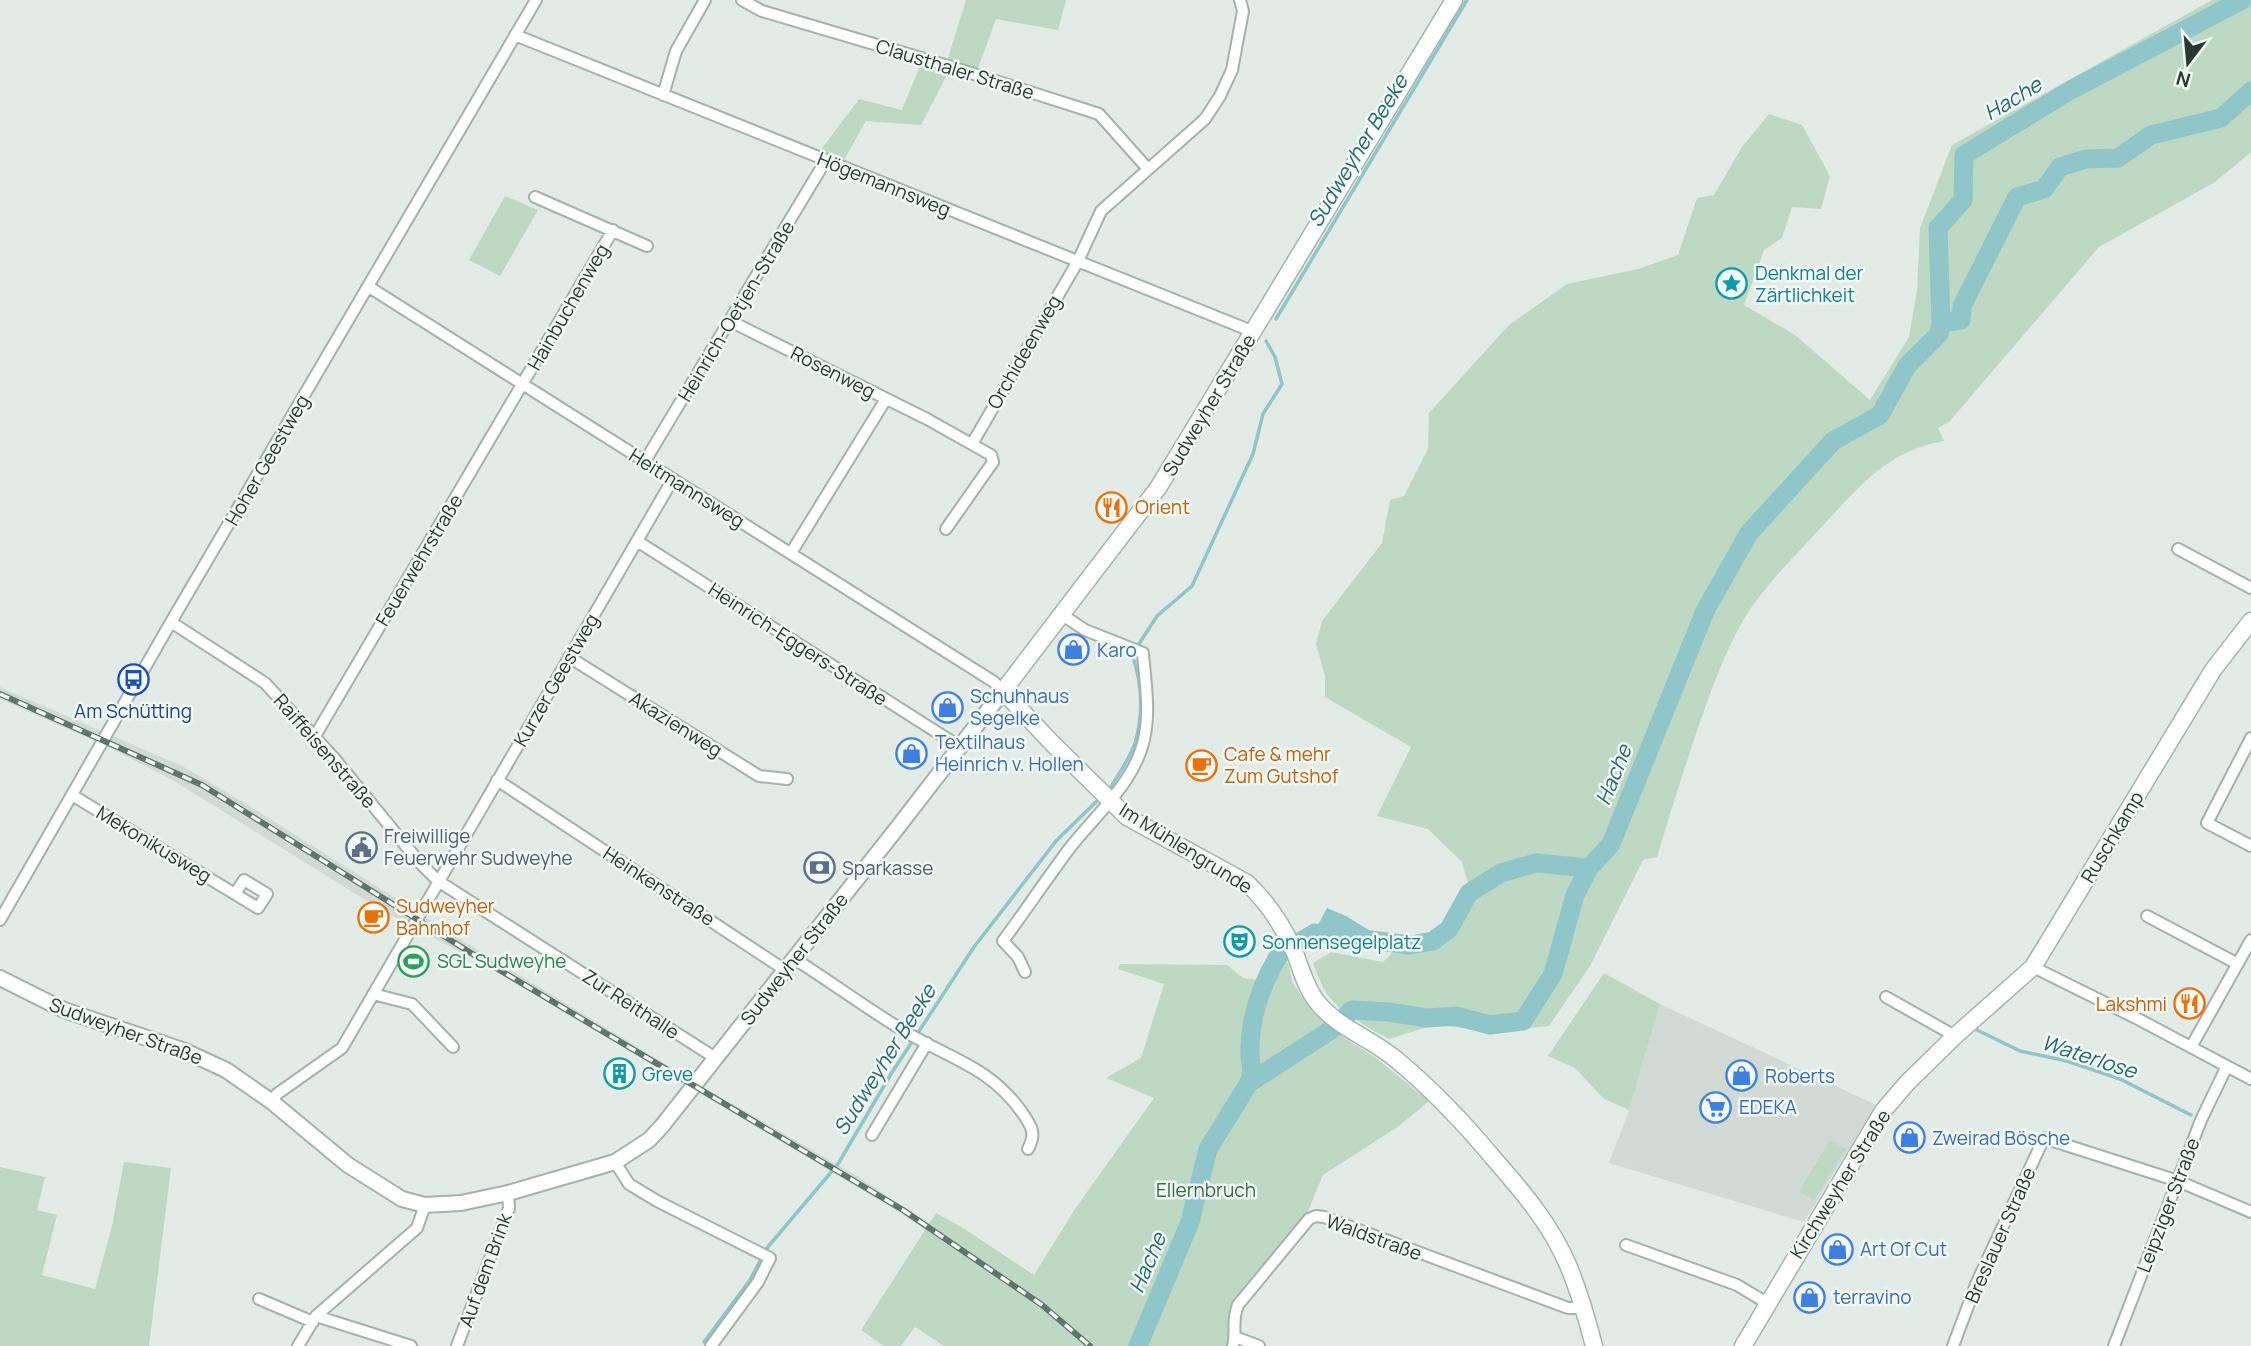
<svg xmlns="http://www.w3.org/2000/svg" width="2251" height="1346" font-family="Manrope,sans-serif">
<rect width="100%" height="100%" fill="#e2ebe6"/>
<!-- built -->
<path fill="#d1dad5" d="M0 687 184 767 253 808 452 934 701 1086 857 1176 1046 1300 1039 1311 904 1215 487 966 388 914 174 781 105 745 0 699Z
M1660 1004 1876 1105 1804 1222 1609 1163 1629 1110Z"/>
<!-- green -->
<path fill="#bdd9c3" d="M966 0H1066L1058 30 996 19 977 71 947 61Z
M2212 0H2251V152L2215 182 2099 247 1949 422 1938 428 1944 441C1891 450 1863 482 1828 520 1800 551 1767 582 1745 617 1725 651 1712 688 1699 725 1684 769 1670 813 1657 857L1643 860 1590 966 1549 1026 1497 1031 1434 1025 1389 1039C1367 1027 1342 1015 1327 994 1321 985 1317 973 1313 963L1331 952 1383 962 1397 948 1440 943 1458 925 1469 887 1462 862 1428 829 1377 816 1411 747 1325 697V676L1316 644 1322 621 1382 543 1390 500 1404 496 1428 449 1429 413 1509 325 1567 284 1638 269 1678 255 1697 198 1714 195 1742 147 1769 114 1802 125 1830 176 1821 209 1792 207 1782 238 1764 250 1744 305 1795 335 1870 400 1909 337 1917 291 1920 228 1952 145Z
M921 64 948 73 921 125 866 121 844 160 820 151 859 99 902 110Z
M505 196 538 210 500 276 469 260Z
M1286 957 1293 983 1311 1010 1343 1037 1376 1058 1429 1101 1399 1126 1323 1175 1306 1216 1235 1304 1229 1346H944L915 1327 901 1346H884L861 1330 936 1213 963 1228 1034 1275 1075 1209 1154 1098 1106 1078 1141 1058 1164 984 1118 969 1120 964 1227 965 1243 978 1270 981 1280 961Z
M1604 973 1660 1004 1629 1110 1604 1099 1575 1068 1548 1056Z
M1830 1140 1846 1149 1814 1200 1799 1192Z
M124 1162 171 1168 149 1346H0V1167L45 1177 37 1210 57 1215 42 1275 95 1289 112 1226Z"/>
<!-- water -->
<path fill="#90c5ca" d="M1327 908 1346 916 1372 932 1366 943H1325L1315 939 1317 927Z"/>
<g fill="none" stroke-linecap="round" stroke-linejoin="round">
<!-- stream -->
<path stroke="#90c5ca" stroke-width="3.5" d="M1276 319 1467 0
M1137 647 1157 616 1192 586 1253 454 1263 414 1282 384 1275 357 1266 341
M1111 787C1119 773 1130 758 1135 743 1144 713 1142 683 1132 654
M1977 1030 2020 1051 2067 1061 2120 1079 2191 1115
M704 1342 750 1280 767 1248 838 1164 891 1074 974 947 1056 841 1099 799"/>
<!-- river -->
<path stroke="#90c5ca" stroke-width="19" d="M1941 323 1961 320 1962 306 2017 197 2044 189 2060 167 2086 159 2118 158 2151 135 2221 118 2251 91
M1249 1083C1255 1068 1249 1065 1250 1050 1250 1015 1261 985 1279 955L1283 952 1315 933 1410 945 1433 941 1449 929 1469 893 1501 873 1536 863 1589 868
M1138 1346 1190 1222 1208 1149 1249 1083 1331 1030 1352 1010 1388 1012 1427 1018 1456 1016 1490 1025 1523 1021 1553 974 1575 895 1589 868 1611 844 1705 611 1749 533 1833 441 1880 415 1907 366 1939 334 1941 323 1938 228 1963 200 1964 155 2071 90 2242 0"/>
<defs>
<path id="minor" d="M742 0 762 11 955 68 1099 114 1148 169
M515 35 1254 332
M663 95 676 51 705 0
M535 197 647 246
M369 287 994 682 1003 691
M730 321 927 419 991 455 993 462 946 529
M972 444 1078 261 1101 211 1205 119 1220 96 1232 70 1243 11 1240 0
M645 461 826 160
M637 541 960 747
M2178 549 2251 588
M791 553 886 399
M171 622 265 683 334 758 420 863 438 881 717 1059
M569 657 759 776 787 779
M315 736 613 230
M2251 738 2207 823 2251 846
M497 780 785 970
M72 795 258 908 267 894 244 880 235 894
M2147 916 2238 964
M0 920 171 622 536 0
M793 958C833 983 871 1012 911 1035 954 1060 991 1069 1021 1111 1031 1125 1037 1133 1028 1149
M2033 967 2140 1020 2251 1079
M1025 972 1018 957 1003 941C1025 911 1046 880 1069 849 1096 814 1138 780 1145 734 1150 708 1145 680 1143 653L1085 630 1061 614
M373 994 412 1004 453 1047
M1886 997 1955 1036
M2191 1047 2251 940
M272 1102 277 1094 342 1048 673 479
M872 1135 927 1043
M615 1162 629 1184 657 1201 770 1258 758 1282 711 1346
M1626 1245 1737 1285 1767 1303
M259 1299 313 1322
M316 1316 411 1346
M1235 1337 1259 1346
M298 1346 316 1316 417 1228 425 1205
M457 1346 509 1208 508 1193
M1233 1346C1237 1330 1231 1322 1238 1305L1309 1219 1316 1216 1324 1217 1568 1308H1584
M1953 1346 1977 1282 2044 1138 2178 1181 2251 1212
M2114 1346 2201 1120 2227 1066"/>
<path id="tertiary" d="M0 978 64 1010 185 1051 226 1070 272 1102 348 1165 402 1199 425 1205 461 1203 508 1193 615 1162 649 1140 662 1126 898 827 1003 691"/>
<path id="secondary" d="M1454 0 1158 488 1003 691 1051 742 1127 817 1247 883C1269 904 1283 925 1295 953 1301 969 1306 988 1317 1002 1339 1029 1373 1039 1398 1061 1434 1091 1465 1124 1495 1160 1523 1192 1551 1225 1568 1265 1579 1291 1587 1319 1594 1346
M1743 1346 1883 1111 1907 1083 1955 1036 2033 967 2213 670 2251 621"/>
</defs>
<!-- minor casing -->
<use href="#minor" stroke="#a5b2ac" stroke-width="14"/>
<!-- tertiary casing -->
<use href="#tertiary" stroke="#a5b2ac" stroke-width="18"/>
<!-- secondary casing -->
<use href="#secondary" stroke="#a2b5ad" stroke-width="19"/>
<!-- minor -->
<use href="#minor" stroke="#fff" stroke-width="10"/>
<!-- tertiary -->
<use href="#tertiary" stroke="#fff" stroke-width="14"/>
<!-- secondary -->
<use href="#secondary" stroke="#fff" stroke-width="16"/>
<defs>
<path id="rail" d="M0 694 202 785 471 953 903 1210 1042 1305 1090 1346"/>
</defs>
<!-- rail casing -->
<use href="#rail" stroke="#5f756d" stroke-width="6"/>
<!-- rail -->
<use href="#rail" stroke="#f2f8f4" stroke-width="3.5" stroke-dasharray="10" stroke-linecap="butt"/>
</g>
<!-- icons -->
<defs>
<symbol id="sight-ring" viewBox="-11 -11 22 22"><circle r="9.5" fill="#f2f8f4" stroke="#0f9aa8" stroke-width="1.5"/><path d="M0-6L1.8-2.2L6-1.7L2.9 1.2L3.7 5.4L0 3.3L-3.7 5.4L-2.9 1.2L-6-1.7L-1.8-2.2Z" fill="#0f9aa8"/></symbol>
<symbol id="restaurant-ring" viewBox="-11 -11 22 22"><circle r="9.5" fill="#f2f8f4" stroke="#e8710a" stroke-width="1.5"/><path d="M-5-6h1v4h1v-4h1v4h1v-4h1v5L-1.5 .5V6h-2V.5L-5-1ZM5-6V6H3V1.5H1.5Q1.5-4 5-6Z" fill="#e8710a"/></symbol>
<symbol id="shop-ring" viewBox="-11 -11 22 22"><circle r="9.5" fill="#f2f8f4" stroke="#3f7fe0" stroke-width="1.5"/><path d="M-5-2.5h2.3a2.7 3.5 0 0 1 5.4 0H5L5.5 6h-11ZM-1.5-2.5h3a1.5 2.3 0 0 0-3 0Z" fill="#3f7fe0"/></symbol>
<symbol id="bus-ring" viewBox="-11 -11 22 22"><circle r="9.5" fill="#f2f8f4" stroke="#1a4fb4" stroke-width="1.5"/><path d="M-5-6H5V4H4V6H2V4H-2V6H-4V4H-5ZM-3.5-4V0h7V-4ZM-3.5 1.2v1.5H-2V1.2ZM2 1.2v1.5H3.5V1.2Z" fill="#1a4fb4"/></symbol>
<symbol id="cafe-ring" viewBox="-11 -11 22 22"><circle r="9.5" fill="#f2f8f4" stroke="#e8710a" stroke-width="1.5"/><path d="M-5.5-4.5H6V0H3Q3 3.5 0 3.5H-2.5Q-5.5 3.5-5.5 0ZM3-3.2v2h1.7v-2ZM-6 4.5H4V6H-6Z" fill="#e8710a"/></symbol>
<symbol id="civic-ring" viewBox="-11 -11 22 22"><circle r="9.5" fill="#f2f8f4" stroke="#5c6f8a" stroke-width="1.5"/><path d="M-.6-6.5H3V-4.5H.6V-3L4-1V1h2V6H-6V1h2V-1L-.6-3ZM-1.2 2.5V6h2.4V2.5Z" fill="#5c6f8a"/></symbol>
<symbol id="bank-ring" viewBox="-11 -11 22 22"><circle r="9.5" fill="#f2f8f4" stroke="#5c6f8a" stroke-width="1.5"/><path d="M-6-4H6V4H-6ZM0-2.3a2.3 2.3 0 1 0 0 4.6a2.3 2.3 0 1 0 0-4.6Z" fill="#5c6f8a"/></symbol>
<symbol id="theatre-ring" viewBox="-11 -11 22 22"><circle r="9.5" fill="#f2f8f4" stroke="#0f9aa8" stroke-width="1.5"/><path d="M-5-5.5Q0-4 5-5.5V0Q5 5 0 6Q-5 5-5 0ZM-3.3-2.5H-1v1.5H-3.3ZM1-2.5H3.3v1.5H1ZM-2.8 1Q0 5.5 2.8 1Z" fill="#0f9aa8"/></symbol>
<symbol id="stadium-ring" viewBox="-11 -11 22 22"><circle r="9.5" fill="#f2f8f4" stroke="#2e9e5b" stroke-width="1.5"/><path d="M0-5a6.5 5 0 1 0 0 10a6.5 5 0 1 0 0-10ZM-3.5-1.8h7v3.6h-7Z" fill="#2e9e5b"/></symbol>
<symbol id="building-ring" viewBox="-11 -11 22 22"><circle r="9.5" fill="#f2f8f4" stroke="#0f9aa8" stroke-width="1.5"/><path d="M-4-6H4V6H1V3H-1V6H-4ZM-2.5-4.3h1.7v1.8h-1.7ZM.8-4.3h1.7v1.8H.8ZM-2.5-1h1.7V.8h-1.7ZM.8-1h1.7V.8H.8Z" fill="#0f9aa8"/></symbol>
<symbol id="supermarket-ring" viewBox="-11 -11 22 22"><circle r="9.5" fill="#f2f8f4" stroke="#3f7fe0" stroke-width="1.5"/><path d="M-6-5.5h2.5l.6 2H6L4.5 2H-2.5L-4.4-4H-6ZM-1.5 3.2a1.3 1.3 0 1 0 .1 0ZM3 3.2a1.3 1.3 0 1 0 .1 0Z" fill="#3f7fe0"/></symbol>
</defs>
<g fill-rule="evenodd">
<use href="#sight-ring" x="1714" y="266" width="35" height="35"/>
<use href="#restaurant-ring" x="1094" y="490" width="35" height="35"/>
<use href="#shop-ring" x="1056" y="632" width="35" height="35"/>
<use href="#bus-ring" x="116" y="662" width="35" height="35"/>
<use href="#shop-ring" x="930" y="690" width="35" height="35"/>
<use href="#shop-ring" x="894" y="736" width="35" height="35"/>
<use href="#cafe-ring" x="1184" y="748" width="35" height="35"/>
<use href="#civic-ring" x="344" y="830" width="35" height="35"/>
<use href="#bank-ring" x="802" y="850" width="35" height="35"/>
<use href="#cafe-ring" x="356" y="900" width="35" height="35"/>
<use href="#theatre-ring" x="1222" y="924" width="35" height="35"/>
<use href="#stadium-ring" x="396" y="944" width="35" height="35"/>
<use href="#restaurant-ring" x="2172" y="986" width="35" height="35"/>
<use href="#building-ring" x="602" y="1056" width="35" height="35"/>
<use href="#shop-ring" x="1724" y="1058" width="35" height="35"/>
<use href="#supermarket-ring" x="1698" y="1090" width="35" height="35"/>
<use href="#shop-ring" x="1892" y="1120" width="35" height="35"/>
<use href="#shop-ring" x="1820" y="1232" width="35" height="35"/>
<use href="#shop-ring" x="1792" y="1280" width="35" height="35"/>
</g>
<g text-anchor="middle" stroke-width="5" stroke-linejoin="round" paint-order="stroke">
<!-- street labels -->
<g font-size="19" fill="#243a32" stroke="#f2f8f4">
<text transform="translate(955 69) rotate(17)" y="7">Clausthaler Straße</text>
<text transform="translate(884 184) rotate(22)" y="7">Högemannsweg</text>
<text transform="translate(568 307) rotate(-60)" y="7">Hainbuchenweg</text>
<text transform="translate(736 311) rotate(-59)" y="7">Heinrich-Oetjen-Straße</text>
<text transform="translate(1024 352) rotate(-60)" y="7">Orchideenweg</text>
<text transform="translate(833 372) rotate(27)" y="7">Rosenweg</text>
<text transform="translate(1209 405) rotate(-59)" y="7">Sudweyher Straße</text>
<text transform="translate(267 460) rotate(-60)" y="7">Hoher Geestweg</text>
<text transform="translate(687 488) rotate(32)" y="7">Heitmannsweg</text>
<text transform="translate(419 560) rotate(-59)" y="7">Feuerwehrstraße</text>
<text transform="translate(798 644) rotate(33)" y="7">Heinrich-Eggers-Straße</text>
<text transform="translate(556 680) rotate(-60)" y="7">Kurzer Geestweg</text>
<text transform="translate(676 724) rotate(32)" y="7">Akazienweg</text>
<text transform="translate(325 751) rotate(49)" y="7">Raiffeisenstraße</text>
<text transform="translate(2112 837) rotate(-59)" y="7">Ruschkamp</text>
<text transform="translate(154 844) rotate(31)" y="7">Mekonikusweg</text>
<text transform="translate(1186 848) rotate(32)" y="7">Im Mühlengrunde</text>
<text transform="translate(659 886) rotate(33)" y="7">Heinkenstraße</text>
<text transform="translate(794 959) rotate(-52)" y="7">Sudweyher Straße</text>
<text transform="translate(631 1004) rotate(33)" y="7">Zur Reithalle</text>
<text transform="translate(126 1031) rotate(20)" y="7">Sudweyher Straße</text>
<text transform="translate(1840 1184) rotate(-58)" y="7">Kirchweyher Straße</text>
<text transform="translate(2168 1205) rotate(-69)" y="7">Leipziger Straße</text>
<text transform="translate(2000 1235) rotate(-66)" y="7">Breslauer Straße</text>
<text transform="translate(1374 1237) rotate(20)" y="7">Waldstraße</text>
<text transform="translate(485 1270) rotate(-70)" y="7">Auf dem Brink</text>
</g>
<!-- culture labels -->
<g font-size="19" fill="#0d838f" stroke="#f2f8f4" text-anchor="start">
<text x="1755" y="280">Denkmal der<tspan x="1755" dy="22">Zärtlichkeit</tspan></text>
<text x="1262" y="949">Sonnensegelplatz</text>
<text x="642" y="1081">Greve</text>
</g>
<!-- food labels -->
<g font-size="19" fill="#c56008" stroke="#f2f8f4" text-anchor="start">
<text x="1135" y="514">Orient</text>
<text x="1224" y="761">Cafe &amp; mehr<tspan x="1224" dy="22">Zum Gutshof</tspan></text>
<text x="396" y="913">Sudweyher<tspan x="396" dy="22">Bahnhof</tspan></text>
<text x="2167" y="1011" text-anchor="end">Lakshmi</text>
</g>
<!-- shop labels -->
<g font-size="19" fill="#366cbe" stroke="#f2f8f4" text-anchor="start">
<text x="1097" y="657">Karo</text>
<text x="970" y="703">Schuhhaus<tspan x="970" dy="22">Segelke</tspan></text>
<text x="935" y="749">Textilhaus<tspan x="935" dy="22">Heinrich v. Hollen</tspan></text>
<text x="1765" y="1083">Roberts</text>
<text x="1739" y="1114">EDEKA</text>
<text x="1932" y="1145">Zweirad Bösche</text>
<text x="1860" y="1256">Art Of Cut</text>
<text x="1833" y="1304">terravino</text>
</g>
<!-- transit labels -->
<g font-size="19" fill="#164399" stroke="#f2f8f4">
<text x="133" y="718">Am Schütting</text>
</g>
<!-- service labels -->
<g font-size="19" fill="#4e5e75" stroke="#f2f8f4" text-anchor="start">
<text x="384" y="843">Freiwillige<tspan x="384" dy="22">Feuerwehr Sudweyhe</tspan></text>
<text x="842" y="875">Sparkasse</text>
</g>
<!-- leisure labels -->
<g font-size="19" fill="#27864d" stroke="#f2f8f4" text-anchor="start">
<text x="437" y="968">SGL Sudweyhe</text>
</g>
<!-- park labels -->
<g font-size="19" fill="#336c44" stroke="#f2f8f4">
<text x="1206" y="1197">Ellernbruch</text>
</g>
<!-- water labels -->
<g font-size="21" font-style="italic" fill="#25686f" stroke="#f2f8f4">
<text transform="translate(2013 99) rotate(-31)" y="7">Hache</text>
<text transform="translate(1358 151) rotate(-59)" y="7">Sudweyher Beeke</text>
<text transform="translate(1614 775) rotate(-68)" y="7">Hache</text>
<text transform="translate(2089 1057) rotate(18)" y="7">Waterlose</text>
<text transform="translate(885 1060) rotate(-58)" y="7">Sudweyher Beeke</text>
<text transform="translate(1148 1263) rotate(-67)" y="7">Hache</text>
</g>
</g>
<!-- north arrow -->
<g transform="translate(2188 63) rotate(196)" stroke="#f2f8f4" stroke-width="5" paint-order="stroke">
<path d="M0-5L12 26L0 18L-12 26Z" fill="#243a32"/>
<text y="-10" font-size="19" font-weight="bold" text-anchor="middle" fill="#243a32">N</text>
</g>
</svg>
